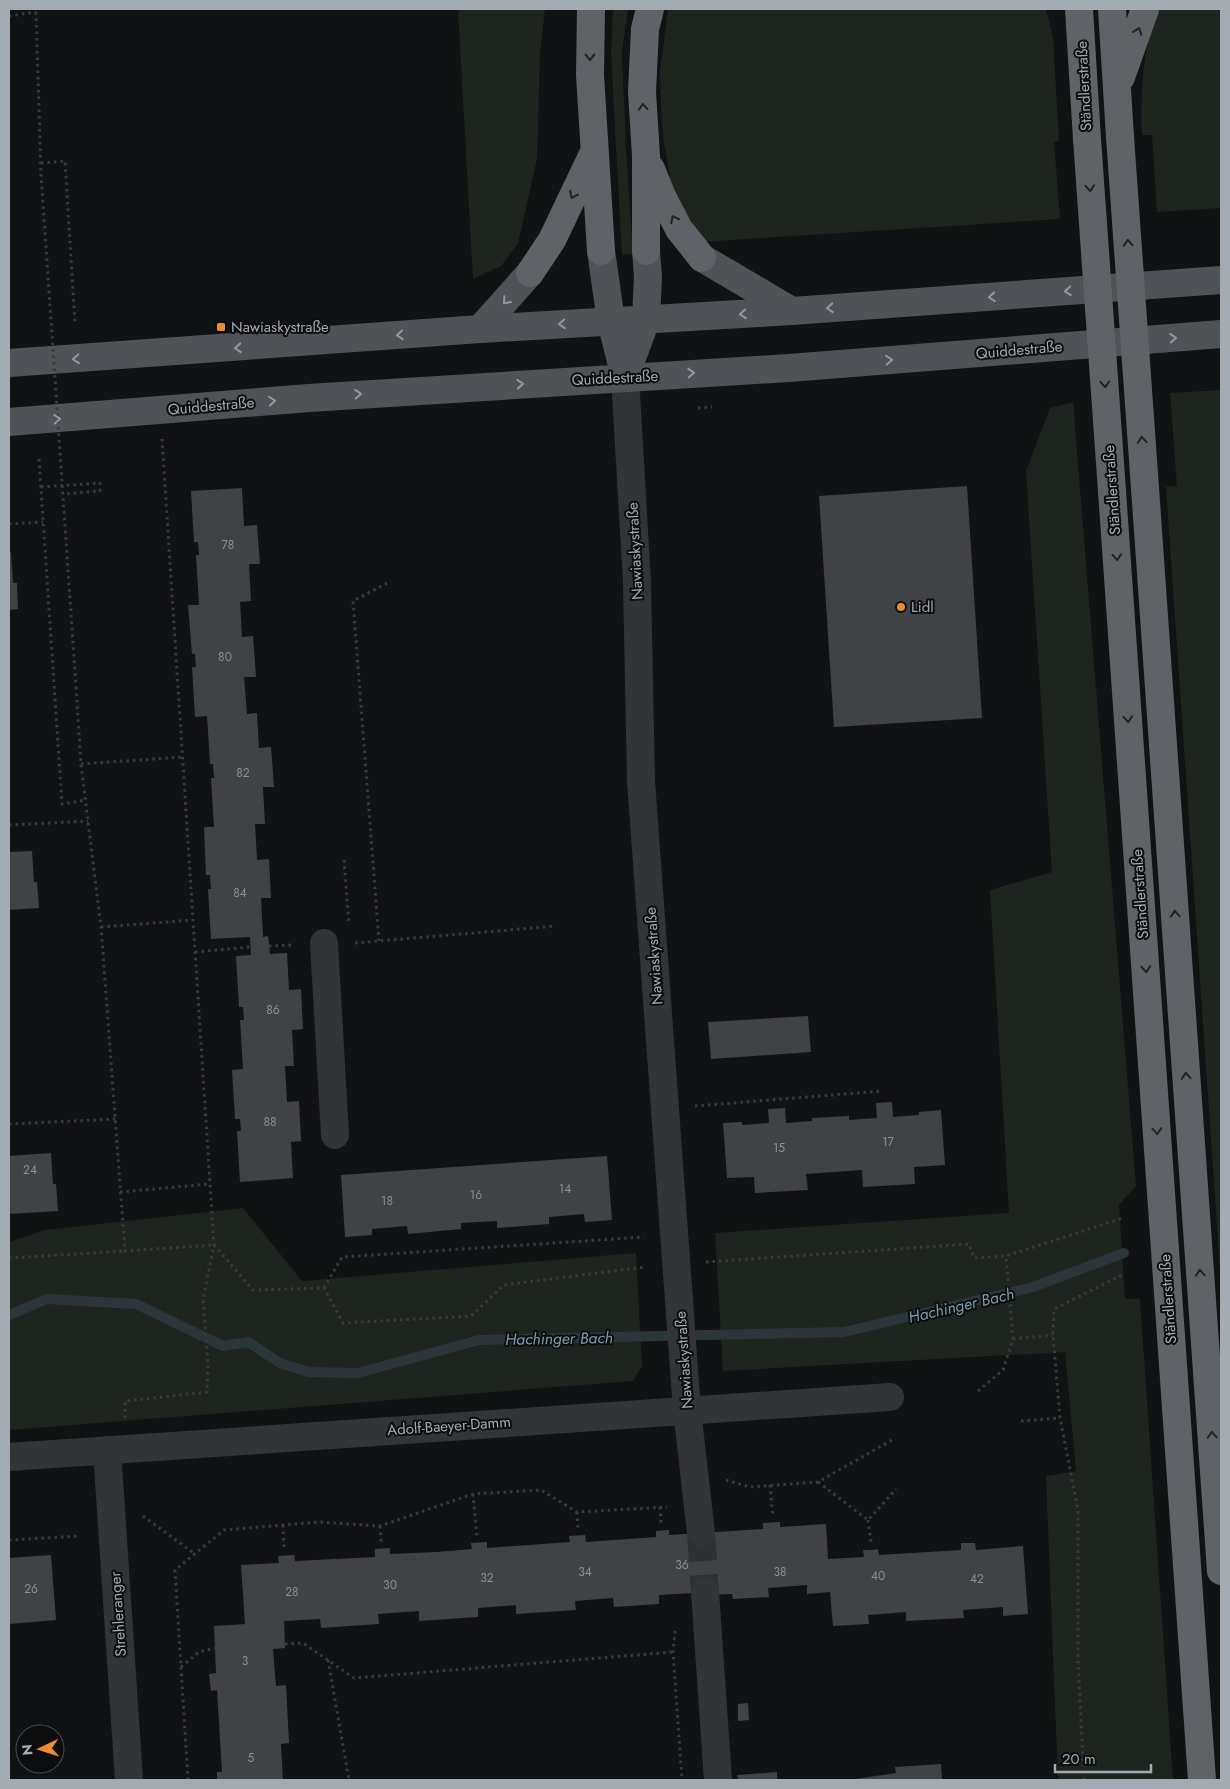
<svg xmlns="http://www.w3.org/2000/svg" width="1230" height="1789" font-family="Jost,sans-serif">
<rect width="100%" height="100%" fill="#111213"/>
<!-- green -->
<path fill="#1e251e" d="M458 9H545L540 53 537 159 518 243 501 266 473 279Z
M613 9H628L622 54 626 148 633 254 622 255 611 54Z
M668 9H1046L1053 37 1059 141 1054 142 1060 219 701 242 671 181 664 144 661 107 660 72Z
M1155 9H1221V208L1157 212 1152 135H1142C1140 92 1144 51 1155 9Z
M1221 390V1285L1166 487 1177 486 1170 393Z
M1073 402 1136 1186 1119 1205 1125 1299H1140L1173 1780H1058L1046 1476 1076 1471 1065 1352 723 1371 715 1233 1009 1213 990 890 1052 872 1026 471 1050 408Z
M243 1208 302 1281 636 1253 642 1366 633 1381 9 1430V1242L45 1230Z"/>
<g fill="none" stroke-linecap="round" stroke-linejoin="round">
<!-- stream -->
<path stroke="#2b363b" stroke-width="10" d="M9 1315 47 1299 136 1304 223 1346 248 1342 280 1363 308 1372 358 1373 479 1340 844 1332 1033 1287 1124 1253"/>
</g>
<!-- building -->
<path fill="#404246" d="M967 486 982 718 834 727 819 496Z
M242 488 244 526 257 525 260 564H249L251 601 240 602 242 637 253 636 256 677H244L247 714 257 713 259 748 271 747 274 787H263L265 824H255L257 860 269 859 271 898H261L263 937 268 936 270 954 287 953 289 990 301 989 303 1029 292 1030 294 1066H285L287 1102 299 1101 301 1141 291 1142 293 1178 240 1182 237 1131H241L240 1119H235L232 1070 243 1069 240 1020H244L243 1007H239L236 956 251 955 250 937 211 939 208 889H211L210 875H206L204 827H214L211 778H214L213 764H210L207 716 195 717 192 667H196L195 654H192L188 605H199L196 555H199L198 542H194L191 491Z
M9 552H11L13 583H17L18 609 9 610Z
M32 851 34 882H37L39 908 9 910V852Z
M808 1016 811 1052 711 1059 708 1022Z
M892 1102 893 1117 919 1115V1112L941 1110 945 1165 914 1167 915 1184 863 1187 862 1170 806 1174 808 1190 755 1193 754 1177 727 1178 723 1123 742 1122V1125L769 1123 768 1109 785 1108 786 1123 812 1121V1118L849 1116V1120L877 1118 876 1103Z
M51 1153 53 1184H56L58 1211 9 1214V1156Z
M607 1156 612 1220 585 1222 584 1214 549 1217V1224L497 1228V1221L461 1223V1229L408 1234 407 1226 372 1229V1235L345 1237 341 1175Z
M780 1522V1527L826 1524 828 1559 864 1557 863 1550H872L878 1549 879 1555 961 1550V1543H975L976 1550 1023 1546 1028 1614 1003 1616V1607L963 1610 964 1618 906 1621V1612L868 1615 869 1624 833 1626 830 1592 807 1594V1585L768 1588 769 1597 733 1599 732 1594 710 1595V1592L678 1594 659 1595V1604L614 1607 613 1598 575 1601 576 1610 516 1614V1605L478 1608V1617L419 1621V1611L378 1614 379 1624 321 1628 320 1619 284 1621 285 1648 273 1649 276 1686 286 1685 289 1743 281 1744 283 1780H217V1772H222L217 1690 211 1691 209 1674 216 1673 214 1626 245 1624 241 1565 279 1563 278 1556 294 1555 295 1561 375 1557V1549L390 1548V1554L437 1552 472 1549 471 1543 487 1542V1548L570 1542 569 1536 585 1535 586 1542 656 1537V1531L669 1530V1535L763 1529V1523Z
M51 1555 56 1620 9 1624V1558Z
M748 1703 749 1720 738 1721V1704Z
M941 1764 942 1780H848L896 1773 895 1767Z
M777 1772V1780H738L737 1775Z"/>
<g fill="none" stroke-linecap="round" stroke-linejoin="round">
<!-- minor-tunnel -->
<path stroke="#2e3133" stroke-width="28" stroke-dasharray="28 14" stroke-linecap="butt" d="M701 1533 705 1592"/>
<!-- path -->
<path stroke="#393b3e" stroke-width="3" stroke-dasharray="2.5 4" stroke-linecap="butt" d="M36 12 41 174
M9 16 36 12
M41 163 65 161 75 323
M698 408 712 407
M39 459 62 804 86 800
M41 487 100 483V491L63 494
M9 524 43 522
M76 687 81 764 101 927 125 1251 214 1245
M81 764 183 757
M9 825 88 821
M344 860 349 925
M101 927 193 920
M379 941 353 601 391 581
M355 943 556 926
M269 946 293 945
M195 952 250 947
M695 1106 882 1091
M9 1124 115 1119
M120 1192 210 1184
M214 1245 253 1290 324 1288 343 1323 471 1316 504 1285 645 1267
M9 1258 125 1251
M706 1262 969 1244 974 1258 1006 1256 1123 1218
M324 1288 342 1257 644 1237
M1013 1339 1053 1335
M978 1391 1003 1370 1013 1339 1006 1256
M125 1418V1401L207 1392 208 1364 203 1300 214 1245 162 439
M1021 1421 1060 1418
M726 1480 750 1487 818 1482 892 1440
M818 1482 868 1520 896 1489
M770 1485 773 1517
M473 1494 477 1537
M660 1507 661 1524
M577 1512 578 1529
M143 1516 195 1554
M868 1520 871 1542
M283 1525 284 1548
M380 1526 381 1542
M9 1540 80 1536
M675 1631 673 1652 682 1780
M285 1644 303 1643 354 1678 673 1652
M328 1660 349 1780
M181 1667 199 1652 215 1648
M188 1780 175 1570 224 1530 319 1522 380 1526 473 1494 541 1490 577 1512 667 1507
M1084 1780 1078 1662V1510L1060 1418 1053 1335 1054 1309 1124 1274"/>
<!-- minor -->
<path stroke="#323438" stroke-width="28" d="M625 377 637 582 641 781 687 1410 701 1533
M324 943 335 1135
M107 1450 129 1780
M9 1457 890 1397
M705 1592 718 1780"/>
<!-- major -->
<path stroke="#4f5256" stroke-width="28" d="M601 251 611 321 625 377
M702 258 792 311
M480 329 530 273
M9 363 480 329 792 311 1221 280
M625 377 646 320 648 276 646 251
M9 422 309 398 789 368 1221 334"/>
<!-- highway -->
<path stroke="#5f6368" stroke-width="28" d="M591 9 590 75 601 251
M1079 9 1087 139
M1112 9 1120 137
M1121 77 1145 9
M651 169 662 196 679 229 702 258
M646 251V156L642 92 645 29 650 9
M530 273 552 240 594 152
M1145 488 1221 1571
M1112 491 1202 1780"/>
<!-- path-bridge -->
<path stroke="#393b3e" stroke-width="3" stroke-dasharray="2.5 4" stroke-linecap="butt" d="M41 174 76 687"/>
<!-- highway-bridge -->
<path stroke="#5f6368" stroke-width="28" d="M1120 137 1145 488
M1087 139 1112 491"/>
</g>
<!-- one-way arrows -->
<defs><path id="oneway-chevron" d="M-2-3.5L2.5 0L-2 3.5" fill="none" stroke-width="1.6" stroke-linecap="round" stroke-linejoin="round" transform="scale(1.25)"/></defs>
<g stroke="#212224">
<use href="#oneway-chevron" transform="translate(1138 31) rotate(-71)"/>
<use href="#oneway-chevron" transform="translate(590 57) rotate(89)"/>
<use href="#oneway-chevron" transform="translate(643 107) rotate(-94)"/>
<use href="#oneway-chevron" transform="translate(1090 188) rotate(86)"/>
<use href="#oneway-chevron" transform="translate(573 195) rotate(115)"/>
<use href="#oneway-chevron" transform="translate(674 219) rotate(-117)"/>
<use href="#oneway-chevron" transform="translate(1128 243) rotate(-94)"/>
<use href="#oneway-chevron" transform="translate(1105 384) rotate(86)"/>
<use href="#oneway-chevron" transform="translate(1142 440) rotate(-94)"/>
<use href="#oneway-chevron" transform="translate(1117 557) rotate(86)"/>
<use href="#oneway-chevron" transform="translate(1128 719) rotate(86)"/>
<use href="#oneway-chevron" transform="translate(1175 914) rotate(-94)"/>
<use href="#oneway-chevron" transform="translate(1146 969) rotate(86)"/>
<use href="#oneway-chevron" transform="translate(1186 1076) rotate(-94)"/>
<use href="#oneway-chevron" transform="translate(1157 1131) rotate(86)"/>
<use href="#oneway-chevron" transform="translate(1200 1273) rotate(-94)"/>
<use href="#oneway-chevron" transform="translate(1212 1435) rotate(-94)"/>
</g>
<g stroke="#9299a0">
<use href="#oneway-chevron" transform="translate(1068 291) rotate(176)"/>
<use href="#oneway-chevron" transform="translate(992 297) rotate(176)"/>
<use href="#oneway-chevron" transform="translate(506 301) rotate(132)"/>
<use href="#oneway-chevron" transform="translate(830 308) rotate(176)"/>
<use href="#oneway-chevron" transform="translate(743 314) rotate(176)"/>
<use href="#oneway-chevron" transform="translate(562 324) rotate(176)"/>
<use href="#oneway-chevron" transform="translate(400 335) rotate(176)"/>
<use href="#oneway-chevron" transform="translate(1173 338) rotate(-4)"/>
<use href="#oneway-chevron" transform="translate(238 348) rotate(176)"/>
<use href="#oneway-chevron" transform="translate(76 359) rotate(176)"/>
<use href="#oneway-chevron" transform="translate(889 360) rotate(-5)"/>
<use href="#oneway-chevron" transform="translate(691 373) rotate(-3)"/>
<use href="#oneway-chevron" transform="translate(520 384) rotate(-4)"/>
<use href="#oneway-chevron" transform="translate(358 394) rotate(-4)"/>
<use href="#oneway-chevron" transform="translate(272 401) rotate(-5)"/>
<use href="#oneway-chevron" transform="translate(57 419) rotate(-4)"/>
</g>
<!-- markers -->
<g fill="#ea8c32" stroke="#0c0d0e" stroke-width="2">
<rect x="216" y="322" width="10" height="10" rx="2.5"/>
<circle cx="901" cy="607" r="5"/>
</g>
<g text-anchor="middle" stroke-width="4" stroke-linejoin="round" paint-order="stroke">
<!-- number labels -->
<g font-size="12" fill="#8a9198">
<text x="228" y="549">78</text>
<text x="225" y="661">80</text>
<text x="243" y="777">82</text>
<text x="240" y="897">84</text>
<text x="273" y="1014">86</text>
<text x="270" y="1126">88</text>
<text x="888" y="1146">17</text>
<text x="779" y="1152">15</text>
<text x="30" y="1174">24</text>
<text x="565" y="1193">14</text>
<text x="476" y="1199">16</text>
<text x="387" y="1205">18</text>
<text x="682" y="1569">36</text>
<text x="585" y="1576">34</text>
<text x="780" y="1576">38</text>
<text x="878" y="1580">40</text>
<text x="487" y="1582">32</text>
<text x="977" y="1583">42</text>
<text x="390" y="1589">30</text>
<text x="31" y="1593">26</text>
<text x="292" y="1596">28</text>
<text x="245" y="1665">3</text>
<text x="251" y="1762">5</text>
</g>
<!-- street labels -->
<g font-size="15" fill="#a3abb3" stroke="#0c0d0e">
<text transform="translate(1084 86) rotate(-93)" y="5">Ständlerstraße</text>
<text transform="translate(1019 350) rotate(-5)" y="5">Quiddestraße</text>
<text transform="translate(615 378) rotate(-3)" y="5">Quiddestraße</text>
<text transform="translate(211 406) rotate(-5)" y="5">Quiddestraße</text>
<text transform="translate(1112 490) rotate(-94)" y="5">Ständlerstraße</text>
<text transform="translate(635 551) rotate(-93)" y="5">Nawiaskystraße</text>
<text transform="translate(1140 894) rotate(-94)" y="5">Ständlerstraße</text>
<text transform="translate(654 956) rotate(-94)" y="5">Nawiaskystraße</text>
<text transform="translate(1168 1299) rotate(-94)" y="5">Ständlerstraße</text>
<text transform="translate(684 1360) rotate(-94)" y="5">Nawiaskystraße</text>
<text transform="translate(449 1426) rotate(-4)" y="5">Adolf-Baeyer-Damm</text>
<text transform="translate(118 1614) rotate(-94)" y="5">Strehleranger</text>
</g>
<!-- poi labels -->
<g font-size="15" fill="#a3abb3" stroke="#0c0d0e" text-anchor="start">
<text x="231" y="332">Nawiaskystraße</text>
<text x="911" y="612">Lidl</text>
</g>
<!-- water labels -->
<g font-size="16" font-style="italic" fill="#7b9ead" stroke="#0c0d0e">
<text transform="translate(961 1305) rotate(-13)" y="6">Hachinger Bach</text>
<text transform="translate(559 1338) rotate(-1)" y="6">Hachinger Bach</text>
</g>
</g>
<!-- border -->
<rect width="1230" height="1789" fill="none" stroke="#a3abb3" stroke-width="20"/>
<!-- north arrow -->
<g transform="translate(40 1749) rotate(266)"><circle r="24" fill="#0c0d0e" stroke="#484c50"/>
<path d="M0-4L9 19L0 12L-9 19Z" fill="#ea8c32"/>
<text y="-8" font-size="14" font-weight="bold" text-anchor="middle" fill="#a3abb3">N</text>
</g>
<!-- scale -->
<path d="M1055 1764v8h96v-8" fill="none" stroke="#a3abb3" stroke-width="2.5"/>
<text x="1062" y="1764" font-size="15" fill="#a3abb3" stroke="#0c0d0e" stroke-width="4" paint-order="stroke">20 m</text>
</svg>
